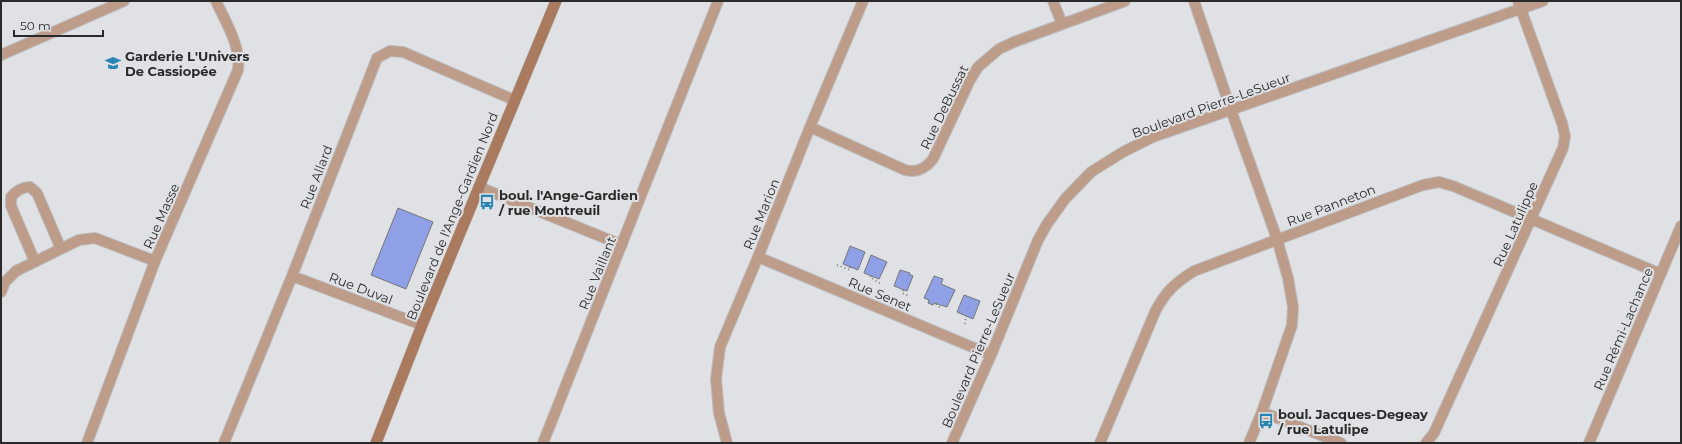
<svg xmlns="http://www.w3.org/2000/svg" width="1682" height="444" font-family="Montserrat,sans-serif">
<rect width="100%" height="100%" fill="#e0e1e4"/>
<!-- building -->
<path fill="#8fa0e6" stroke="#757678" d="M398 208 433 222 406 289 371 275Z
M850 246 865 252 858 270 843 264Z
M871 255 887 262 879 279 864 273Z
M900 270 910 273 909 274 913 276 907 291 894 286Z
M934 276 943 279 941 284 955 290 947 307 934 303 933 305 928 303 929 300 924 298Z
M964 295 980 301 973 319 957 312Z"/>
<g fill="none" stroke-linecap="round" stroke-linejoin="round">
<defs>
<path id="minor" d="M1053 1 1062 24
M1194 1 1231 110 1277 239 1288 278 1293 307 1292 325 1262 412 1249 443
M1 55 124 1
M810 127 905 170C917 173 925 169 933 159L970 80 978 67 999 49 1014 42 1125 1
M479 187 622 245
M758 257 991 355
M35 262 11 206V197C17 190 22 187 30 187L37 193 61 249
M292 276 422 325
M1 292 5 282 16 271 79 240 95 238 155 261
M1262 412 1341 443
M87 443 155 261 238 70C241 46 226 23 216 1
M224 443 292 276 377 58 390 51 403 52 514 100
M543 443 718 1
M727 443 719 413 716 379 720 347 758 257 810 127 863 1
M952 443 991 355 1038 240 1047 224 1065 199 1091 172 1123 152 1153 137 1543 1
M1100 443 1155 312C1165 292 1175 283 1194 271L1423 185 1439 182 1453 186 1661 274
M1426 443 1434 433 1563 148 1565 136 1562 123 1518 1
M1589 443 1681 226"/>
<path id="secondary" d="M376 443 422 325 556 1"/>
</defs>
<!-- minor casing -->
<use href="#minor" stroke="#bcbcbf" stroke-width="12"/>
<!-- secondary casing -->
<use href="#secondary" stroke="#bcbcbf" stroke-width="12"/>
<!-- path -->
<path stroke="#818183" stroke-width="2" stroke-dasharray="1 3" stroke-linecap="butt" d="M837 265 850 270V267
M871 276 870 277 881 284
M903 290 902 293 909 296
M936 304 942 309
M965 324 966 316"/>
<!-- minor -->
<use href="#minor" stroke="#bd9c89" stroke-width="10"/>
<!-- secondary -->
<use href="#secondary" stroke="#a97a5e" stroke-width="11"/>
</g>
<!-- icons -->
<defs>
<symbol id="school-bare" viewBox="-9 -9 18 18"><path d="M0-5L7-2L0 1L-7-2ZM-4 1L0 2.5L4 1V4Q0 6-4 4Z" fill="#2884b1" stroke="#e0e1e4" stroke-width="2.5" paint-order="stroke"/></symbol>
<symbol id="bus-bare" viewBox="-9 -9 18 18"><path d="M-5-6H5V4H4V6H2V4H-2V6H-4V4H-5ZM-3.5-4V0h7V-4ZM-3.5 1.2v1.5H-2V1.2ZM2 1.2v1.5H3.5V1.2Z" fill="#2884b1" stroke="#e0e1e4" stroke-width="2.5" paint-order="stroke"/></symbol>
</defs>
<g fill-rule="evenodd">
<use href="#school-bare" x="102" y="52" width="22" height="22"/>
<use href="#bus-bare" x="476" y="191" width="22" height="22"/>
<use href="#bus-bare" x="1255" y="410" width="22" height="22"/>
</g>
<g text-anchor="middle" stroke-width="4" stroke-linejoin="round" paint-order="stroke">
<!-- poi labels -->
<g font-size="13" font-weight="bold" fill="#2a2a2b" stroke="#e0e1e4" text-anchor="start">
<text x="125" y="61">Garderie L'Univers<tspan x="125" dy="15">De Cassiopée</tspan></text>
<text x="499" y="200">boul. l'Ange-Gardien<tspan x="499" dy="15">/ rue Montreuil</tspan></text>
<text x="1278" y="419">boul. Jacques-Degeay<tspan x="1278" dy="15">/ rue Latulipe</tspan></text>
</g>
<!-- street labels -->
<g font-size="13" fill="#2a2a2b" stroke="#e0e1e4">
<text transform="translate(1211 105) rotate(-20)" y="5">Boulevard Pierre-LeSueur</text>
<text transform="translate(944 107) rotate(-64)" y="5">Rue DeBussat</text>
<text transform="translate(316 177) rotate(-69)" y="5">Rue Allard</text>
<text transform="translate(1331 205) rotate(-21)" y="5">Rue Panneton</text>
<text transform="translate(761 214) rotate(-68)" y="5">Rue Marion</text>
<text transform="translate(161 216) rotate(-66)" y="5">Rue Masse</text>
<text transform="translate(452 216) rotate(-68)" y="5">Boulevard de l'Ange-Gardien Nord</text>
<text transform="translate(1515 224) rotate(-66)" y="5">Rue Latulippe</text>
<text transform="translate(597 273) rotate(-68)" y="5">Rue Vaillant</text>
<text transform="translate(361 288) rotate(21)" y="5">Rue Duval</text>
<text transform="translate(880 294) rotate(23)" y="5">Rue Senet</text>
<text transform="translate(1623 329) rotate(-67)" y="5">Rue Rémi-Lachance</text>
<text transform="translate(978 350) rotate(-67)" y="5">Boulevard Pierre-LeSueur</text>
</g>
</g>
<!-- border -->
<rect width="1682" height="444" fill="none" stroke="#2a2a2b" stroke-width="4"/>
<!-- scale -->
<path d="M14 30v6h89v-6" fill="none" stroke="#2a2a2b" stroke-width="2"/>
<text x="20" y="30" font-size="12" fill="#2a2a2b" stroke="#e0e1e4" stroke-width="3" paint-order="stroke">50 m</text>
</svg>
